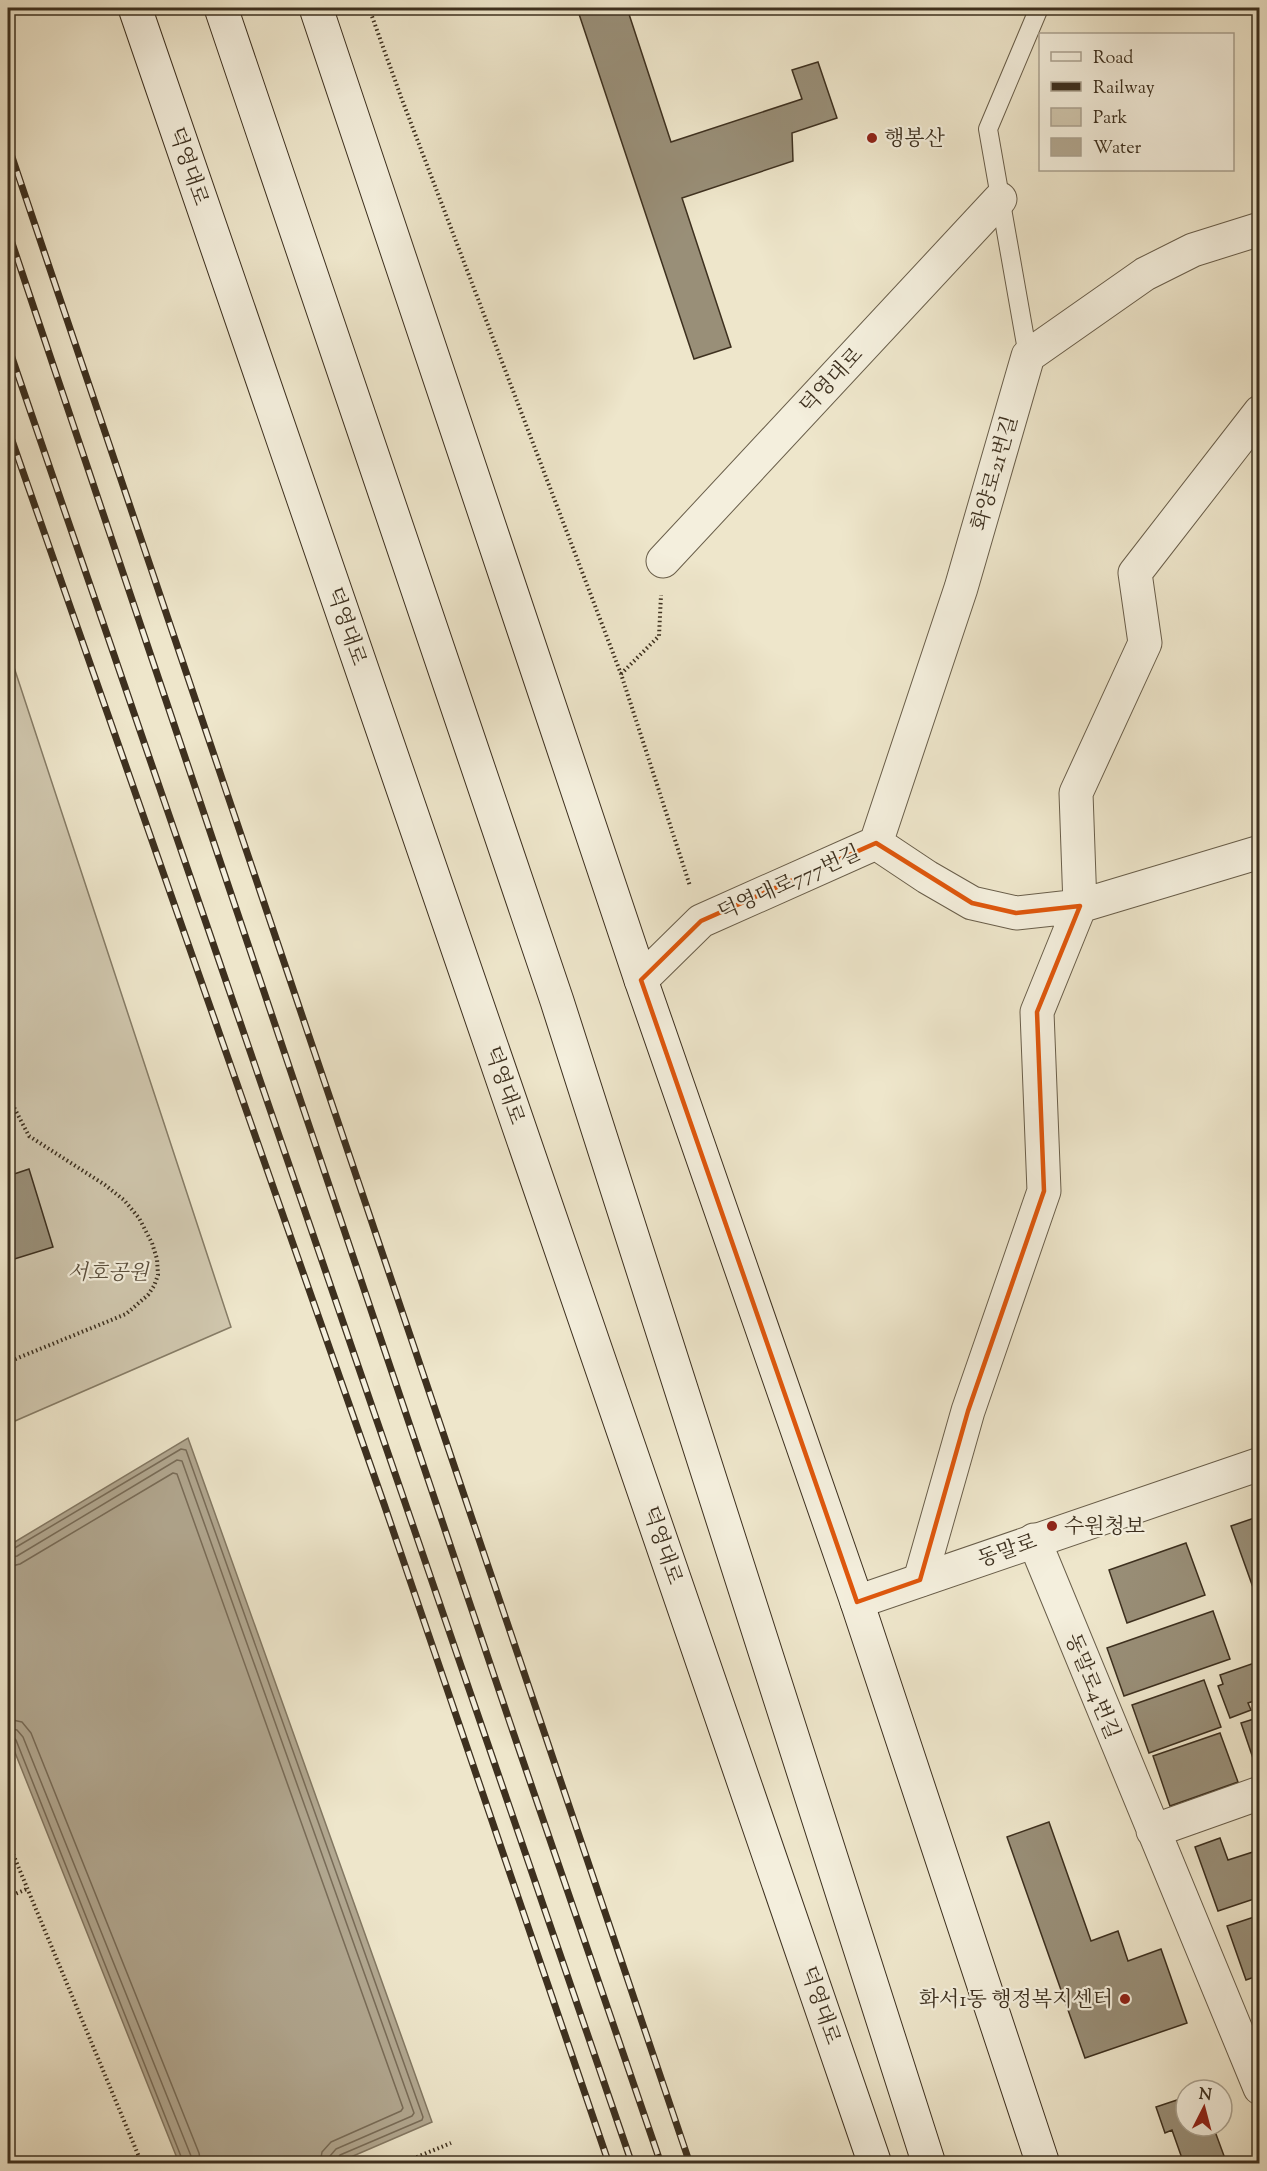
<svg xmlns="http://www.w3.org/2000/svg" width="1267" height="2171" font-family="'Sorts Mill Goudy','Noto Serif KR',serif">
<rect width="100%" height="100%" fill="#eee6cb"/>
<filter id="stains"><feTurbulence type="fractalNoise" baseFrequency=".00333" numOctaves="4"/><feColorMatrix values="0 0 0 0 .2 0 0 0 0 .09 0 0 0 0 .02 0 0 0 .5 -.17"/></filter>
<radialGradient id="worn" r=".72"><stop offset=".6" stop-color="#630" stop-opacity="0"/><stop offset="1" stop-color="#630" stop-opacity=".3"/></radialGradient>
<!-- green -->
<path fill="#d0c7ae" stroke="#867c66" stroke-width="1.5" d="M8 649 231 1327 8 1424Z"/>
<!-- water -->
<path fill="#b2a891" stroke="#837863" stroke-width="1.5" d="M188 1438 432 2122 337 2163H179L8 1735V1546Z"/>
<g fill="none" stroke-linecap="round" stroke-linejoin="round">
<!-- shore -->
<path stroke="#786c58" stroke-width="1.5" d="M8 1550 13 1549 181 1449 186 1450 423 2117 422 2120 340 2155 337 2159 336 2164
M8 1558 17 1556 177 1460 182 1461 414 2113 412 2116 336 2149 330 2156 329 2164
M8 1567 20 1564 173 1473 177 1474 403 2108 401 2111 331 2142 322 2152 320 2164
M8 1719 22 1722 31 1733 199 2153 201 2164
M8 1728 17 1730 23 1737 191 2156 192 2164
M8 1735 12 1736 16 1740 184 2164"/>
</g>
<!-- building -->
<path fill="#998f78" stroke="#3d301f" stroke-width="1.5" d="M577 8H627L671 142 802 99 792 70 818 62 837 118 792 133 793 161 682 198 731 347 694 359Z
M29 1169 53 1247 8 1261V1176Z
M1260 1516V1607L1231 1526Z
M1186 1543 1205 1595 1127 1623 1109 1570Z
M1213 1611 1230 1659 1124 1696 1107 1648Z
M1260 1661V1699L1248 1703 1251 1710 1230 1718 1218 1686 1223 1684 1220 1675Z
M1204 1680 1221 1727 1149 1753 1132 1705Z
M1260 1717V1766L1256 1767 1241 1723Z
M1220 1733 1238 1782 1170 1806 1153 1756Z
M1049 1822 1091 1941 1118 1931 1128 1961 1161 1949 1187 2023 1085 2058 1007 1837Z
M1220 1838 1228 1860 1256 1851 1260 1862V1897L1218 1911 1195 1847Z
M1260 1915V1975L1246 1980 1227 1926Z
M1183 2098 1186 2106V2126H1213L1227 2164H1184L1172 2130 1165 2133 1156 2107Z"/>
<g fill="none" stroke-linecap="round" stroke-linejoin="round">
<defs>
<path id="service" d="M1028 356 988 129 1039 8"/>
<path id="minor" d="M663 561 1000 199
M876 843 961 588 1028 356 1145 274 1193 250 1260 229
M876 843 927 877 972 903 1016 913 1080 906 1260 852
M641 980 701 921 876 843
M1034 1540 1260 2088
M920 1580 968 1411 1044 1191 1037 1012 1080 906 1076 793 1145 643 1135 573 1260 412
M1153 1831 1260 1793"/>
<path id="tertiary" d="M857 1602 1260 1464"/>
<path id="secondary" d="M135 8 875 2164
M221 8 557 1001 929 2164
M316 8 641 980 857 1602 1043 2164"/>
</defs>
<!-- service casing -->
<use href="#service" stroke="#695e4a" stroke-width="20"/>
<!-- minor casing -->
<use href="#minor" stroke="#695e4a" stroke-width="35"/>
<!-- tertiary casing -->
<use href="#tertiary" stroke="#695e4a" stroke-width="35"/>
<!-- secondary casing -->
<use href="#secondary" stroke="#3d301f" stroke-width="35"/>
<!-- path -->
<path stroke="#3d301f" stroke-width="4" stroke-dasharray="1.5 3" stroke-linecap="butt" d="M369 8 401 97 621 674 690 886
M621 674 659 636 661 595
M8 1096 29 1136 105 1185 124 1200 139 1218 152 1243 157 1259 158 1275 154 1286 148 1295 126 1314 8 1362
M8 1842 142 2164
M8 1897 27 1889
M400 2164 451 2143"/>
<!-- service -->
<use href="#service" stroke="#f4efdd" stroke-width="18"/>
<!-- minor -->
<use href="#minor" stroke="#f4efdd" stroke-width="33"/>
<!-- tertiary -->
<use href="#tertiary" stroke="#f4efdd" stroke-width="33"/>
<!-- secondary -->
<use href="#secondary" stroke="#f4efdd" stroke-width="33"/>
<defs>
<path id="rail" d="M8 145 690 2164
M8 231 510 1723 661 2164
M8 346 632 2164
M8 429 384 1504 609 2164"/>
</defs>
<!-- rail casing -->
<use href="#rail" stroke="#3d301f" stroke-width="7"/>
<!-- rail -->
<use href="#rail" stroke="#f4efdd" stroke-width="4.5" stroke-dasharray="14" stroke-linecap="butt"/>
</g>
<!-- marked area -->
<path fill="none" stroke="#df570d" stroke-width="4.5" stroke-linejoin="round" d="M876 843 972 903 1016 913 1080 906 1037 1012 1044 1191 968 1411 920 1580 857 1602 641 980 701 921Z"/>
<!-- markers -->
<g fill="#8f2418" stroke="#f4efdd" stroke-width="2">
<circle cx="872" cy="138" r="6"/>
<circle cx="1052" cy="1526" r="6"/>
<circle cx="1125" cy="1999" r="6"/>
</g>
<g text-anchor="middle" stroke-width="4.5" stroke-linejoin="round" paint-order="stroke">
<!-- poi labels -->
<g font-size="21" fill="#3d301f" stroke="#f4efdd" text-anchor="start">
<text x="884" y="145">행봉산</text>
<text x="1064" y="1533">수원청보</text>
<text x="1113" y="2006" text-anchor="end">화서1동 행정복지센터</text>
</g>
<!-- street labels -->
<g font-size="21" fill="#3d301f" stroke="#f4efdd">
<text transform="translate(189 166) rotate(71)" y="7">덕영대로</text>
<text transform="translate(831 380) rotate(-47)" y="7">덕영대로</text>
<text transform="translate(994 473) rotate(-74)" y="7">화양로21번길</text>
<text transform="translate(347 626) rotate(71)" y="7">덕영대로</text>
<text transform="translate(789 882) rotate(-24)" y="7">덕영대로777번길</text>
<text transform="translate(505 1085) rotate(71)" y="7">덕영대로</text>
<text transform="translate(663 1545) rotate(71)" y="7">덕영대로</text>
<text transform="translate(1007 1550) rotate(-19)" y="7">동말로</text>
<text transform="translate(1093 1686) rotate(68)" y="7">동말로4번길</text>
<text transform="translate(821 2005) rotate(71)" y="7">덕영대로</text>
</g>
<!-- park labels -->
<g font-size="21" font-style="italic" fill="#5a4e3c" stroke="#f4efdd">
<text x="108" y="1279">서호공원</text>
</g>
</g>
<!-- margin -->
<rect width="1267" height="2171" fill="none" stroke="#eee6cb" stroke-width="30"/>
<rect x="9" y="9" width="1249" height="2153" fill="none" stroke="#3d301f" stroke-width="3"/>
<rect x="15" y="15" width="1237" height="2141" fill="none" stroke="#3d301f" stroke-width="1.5"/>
<!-- legend -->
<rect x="1039" y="33" width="195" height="138" fill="#f4efdd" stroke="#aba391" stroke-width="1.5"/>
<rect x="1051" y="52" width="30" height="9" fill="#f4efdd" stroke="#aba391" stroke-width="1.5"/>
<text x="1093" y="63" font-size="18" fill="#3d301f">Road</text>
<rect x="1051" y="82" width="30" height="9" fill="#3d301f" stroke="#aba391" stroke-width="1.5"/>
<text x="1093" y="93" font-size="18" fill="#3d301f">Railway</text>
<rect x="1051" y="108" width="30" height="18" fill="#d0c7ae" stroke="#aba391" stroke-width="1.5"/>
<text x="1093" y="123" font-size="18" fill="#3d301f">Park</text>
<rect x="1051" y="138" width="30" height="18" fill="#b2a891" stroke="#aba391" stroke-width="1.5"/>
<text x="1093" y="153" font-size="18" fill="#3d301f">Water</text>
<!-- north arrow -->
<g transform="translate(1204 2108) rotate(6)"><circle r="28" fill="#f4efdd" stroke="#aba391" stroke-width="1.5"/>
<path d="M0-4.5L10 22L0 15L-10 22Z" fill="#8f2418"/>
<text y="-9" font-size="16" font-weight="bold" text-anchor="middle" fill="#3d301f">N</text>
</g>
<rect width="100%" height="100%" filter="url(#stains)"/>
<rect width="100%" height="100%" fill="url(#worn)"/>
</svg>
